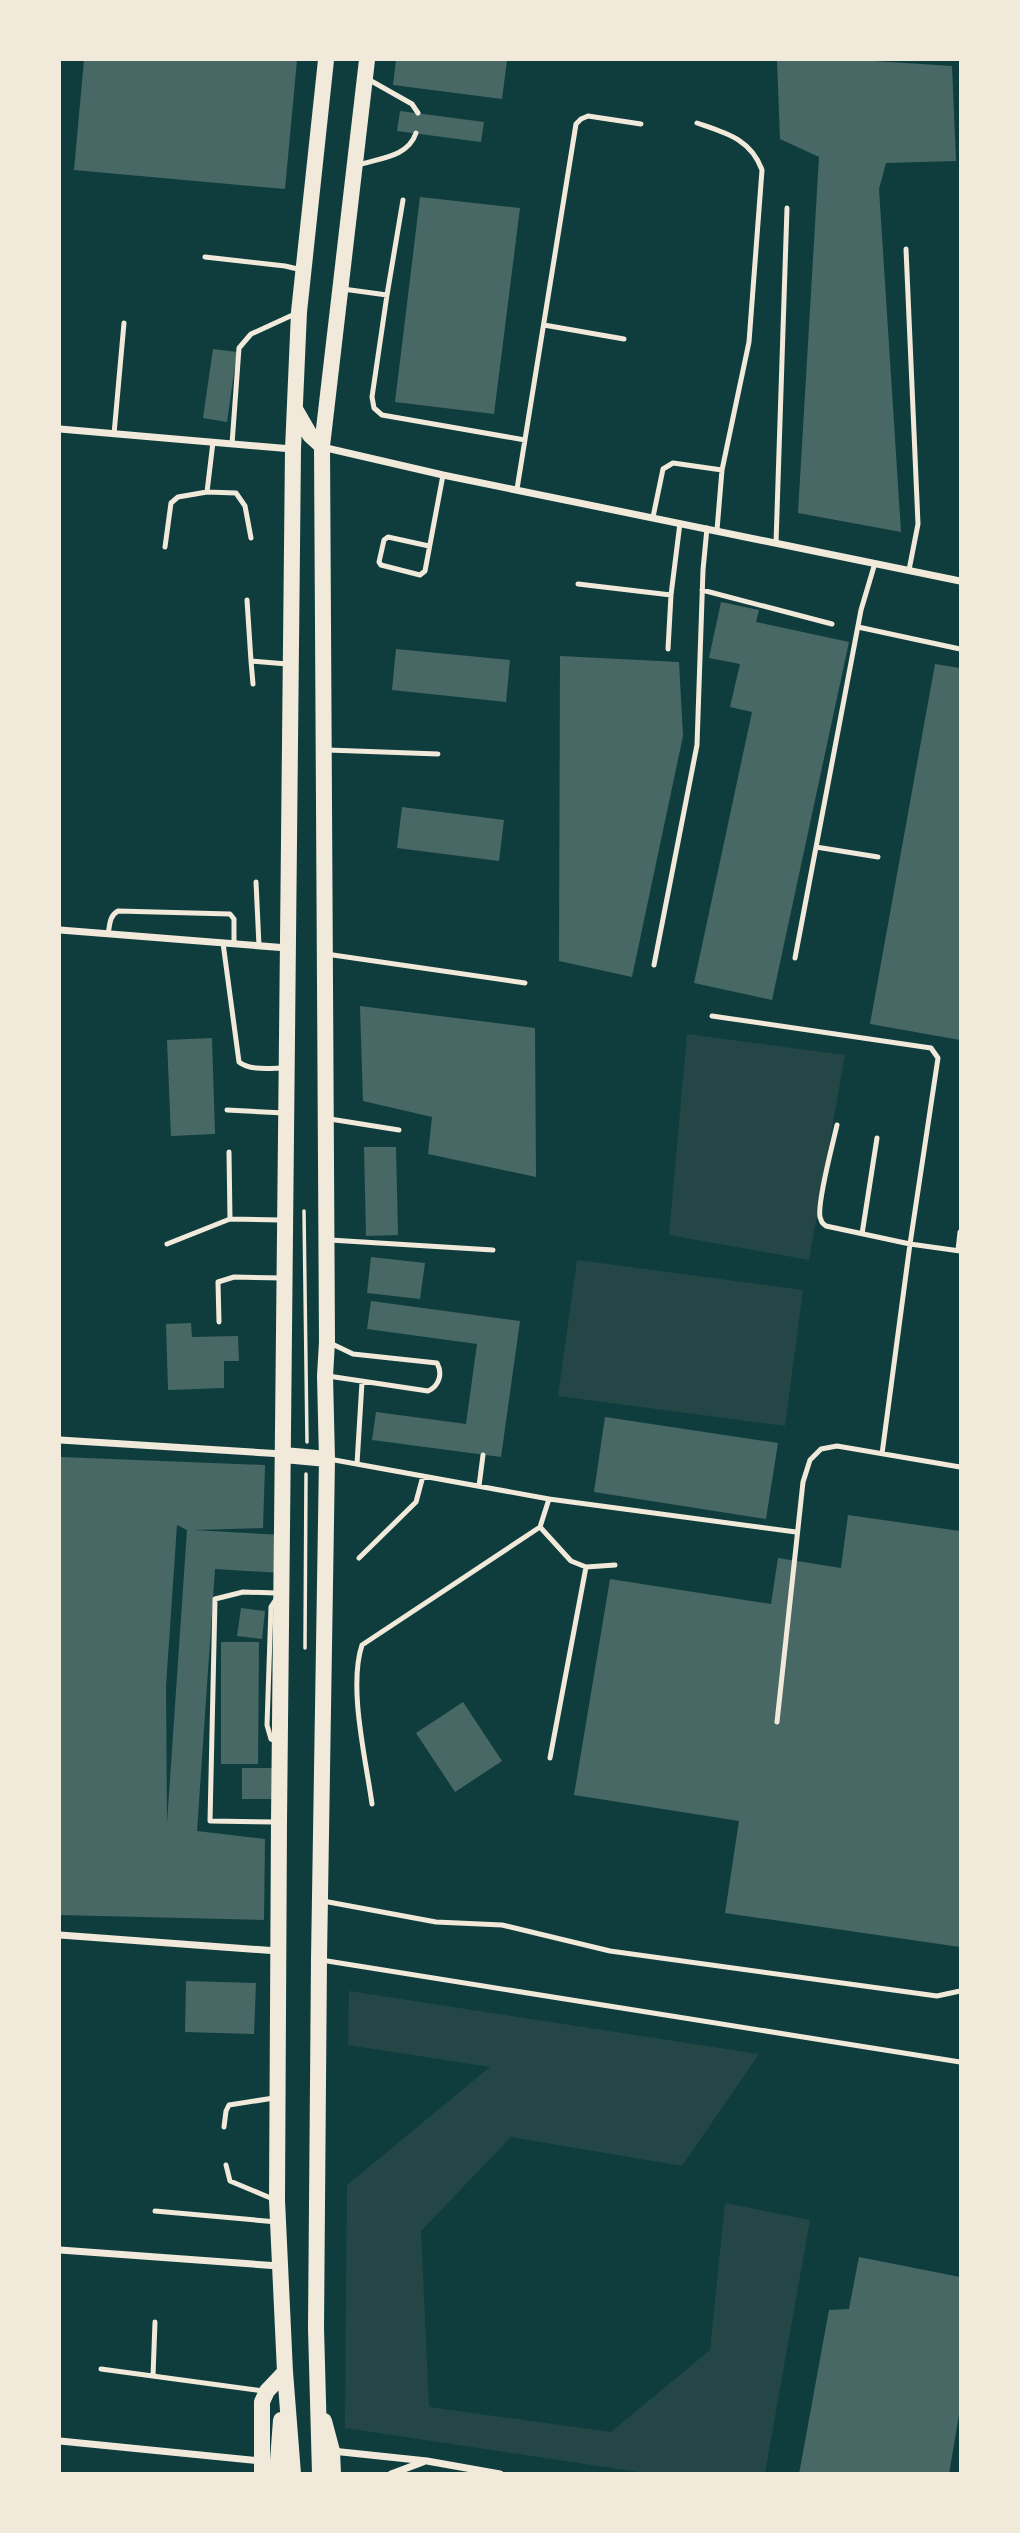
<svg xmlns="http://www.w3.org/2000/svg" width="1020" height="2533" font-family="Rubik,sans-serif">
<rect width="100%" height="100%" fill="#0f3d3e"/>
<!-- green -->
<path fill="#244646" d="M687 1034 845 1055 809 1260 669 1235Z
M577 1260 803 1290 785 1426 558 1396Z
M349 1991 759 2054 682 2166 511 2137 421 2231 429 2407 611 2432 710 2350 725 2203 810 2220 765 2473H645L345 2428 347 2185 490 2067 348 2045Z"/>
<!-- building -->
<path fill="#486865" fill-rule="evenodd" d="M84 60H297L285 189 74 170Z
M396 60H507L502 99 393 85Z
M777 60H859L952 66 956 161 886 163 879 189 901 532 798 513 819 157 780 139Z
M400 111 484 122 481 142 397 131Z
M420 197 520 208 494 414 395 402Z
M213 349 237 352 227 422 203 418Z
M721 602 759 610 756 622 849 642 772 1000 694 983 752 712 730 707 740 664 709 658Z
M396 649 510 660 506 702 392 690Z
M560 656 679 662 683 736 632 977 559 961Z
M935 664 960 668V1040L870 1024Z
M402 807 504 820 499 861 397 848Z
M360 1006 535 1028 536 1177 428 1154 432 1117 363 1101Z
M212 1038 215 1134 171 1136 167 1040Z
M364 1147H396L398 1235 366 1236Z
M371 1257 425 1263 420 1299 367 1293Z
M371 1301 520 1321 501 1457 372 1440 376 1412 466 1424 477 1344 367 1329Z
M191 1323 192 1337 238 1336 239 1361H224V1388L168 1390 166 1324Z
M605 1417 778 1443 766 1519 594 1492Z
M61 1457 265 1465 263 1528 193 1530 282 1535 281 1573 215 1569 197 1831 265 1839 264 1920 60 1915ZM177 1525 187 1530 167 1823 166 1686Z
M848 1515 960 1531V1947L725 1913 739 1821 574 1795 610 1579 771 1604 778 1558 841 1568Z
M241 1608 265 1611 262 1639 237 1636Z
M221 1642H259L258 1764H221Z
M463 1702 502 1761 455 1792 416 1733Z
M242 1768H272V1799H242Z
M186 1981 256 1983 254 2034 185 2032Z
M859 2257 960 2277V2409L949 2474H799L829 2310 849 2309Z"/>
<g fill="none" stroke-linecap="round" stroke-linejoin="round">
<!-- path -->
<path stroke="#f1e9da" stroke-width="3.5" d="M304 1211 307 1442
M305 1648 306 1474"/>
<!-- service -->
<path stroke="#f1e9da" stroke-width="5" d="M366 78 412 104 418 113
M358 165C380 158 408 157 416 133
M906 249 918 524 909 570
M205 257 285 266 302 270
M343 289 387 295 403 200
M387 295 372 397 374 408 382 415 525 440
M544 325 624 339
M114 434 124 323
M232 444 239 348 251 334 297 313
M517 489 576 124 581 119 588 116 641 124
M207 492 236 493 245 506 251 538
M653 517 663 469 673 463 722 470 749 342 762 170C751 139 726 133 697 123
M717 530 722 470
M776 543 787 208
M429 546 388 537 384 540 379 562 381 565 420 575 425 571 443 475
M165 547 171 503 178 497 207 492 213 442
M578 584 671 595 680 523
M702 590 832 624
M247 600 251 661
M858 627 960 649
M668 649 671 595
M253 684 251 661 287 664
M328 750 438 754
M816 847 878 857
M256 882 259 946
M108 934C110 925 109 916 118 911L230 914 234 919V944
M223 943 239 1062C250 1071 271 1068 285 1068
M326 954 525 983
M795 958 861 610 875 563
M654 965 697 745 703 570 707 528
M712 1016 931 1048 938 1058 910 1244 882 1454
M227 1110 284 1113
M330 1119 399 1130
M837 1125C833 1143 817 1202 820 1217 822 1223 822 1223 826 1226L910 1244 960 1251
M229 1152 230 1219
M862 1234 877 1138
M330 1240 493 1250
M167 1244 230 1219 281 1220
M958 1250 960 1232
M219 1322 218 1282 234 1277 283 1278
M328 1376 428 1391C439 1386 443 1374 437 1363L353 1354 330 1343
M329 1459 549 1499 796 1532
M357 1464 362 1382
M479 1486 483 1455
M540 1527 571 1561 586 1567 550 1758
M359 1558 416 1502 423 1476
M586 1567 615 1565
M277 1598 271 1607 267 1725 271 1739 279 1743
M777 1722 803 1482 810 1460 821 1449 837 1446 960 1467
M372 1804C366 1760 348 1687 362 1645L540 1527 549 1499
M275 1822 210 1821 215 1599 243 1592 277 1593
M323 1901 436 1922 502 1925 610 1951 937 1996 960 1991
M321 1960 960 2062
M224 2127 226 2111 229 2105 274 2098
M226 2165 230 2181 273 2199
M155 2211 277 2222
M101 2369 264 2391
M153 2376 155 2322"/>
<!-- minor -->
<path stroke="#f1e9da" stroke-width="7" d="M60 429 292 449
M322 447 443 475 960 581
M60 930 287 948
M60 1440 283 1454
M60 1935 278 1951
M60 2250 279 2266
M60 2441 261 2461
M332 2451 427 2461 500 2474
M391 2474 423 2462"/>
<!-- primary -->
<path stroke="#f1e9da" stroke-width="16" d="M295 409 310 435 322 446
M284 1455 327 1459
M324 2421 332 2451 333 2474
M262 2474V2402L267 2391 285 2372
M277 2474 281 2420
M293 2474 285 2372 277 2200 279 1822 293 449 299 312 326 60
M320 2474 316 2328 319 1959 327 1459 325 1376 327 1342 322 446 367 60"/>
</g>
<!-- border -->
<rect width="1020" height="2533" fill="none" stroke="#f1e9da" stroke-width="122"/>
</svg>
